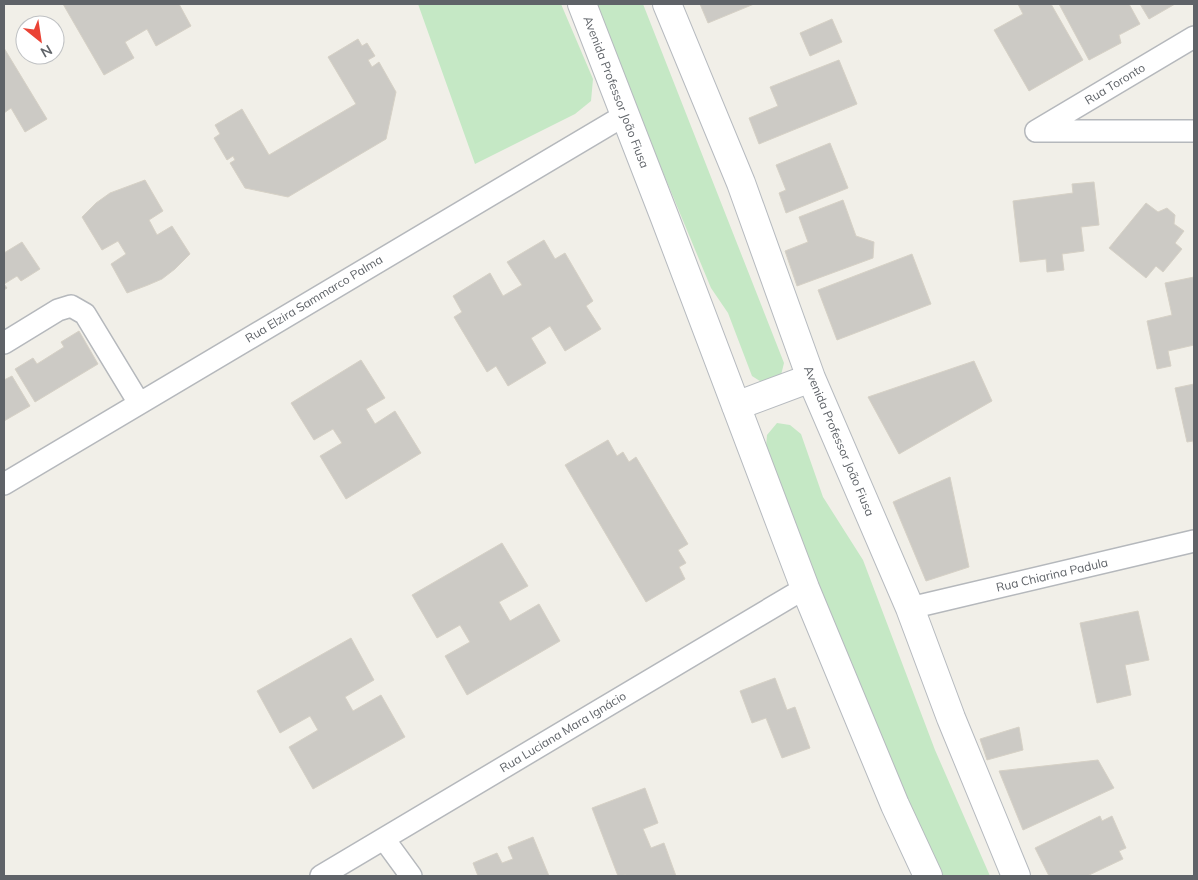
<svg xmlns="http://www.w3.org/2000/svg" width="1198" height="880" font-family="Mulish,sans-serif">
<rect width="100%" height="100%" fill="#f1efe8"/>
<!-- green -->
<path fill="#c5e8c5" d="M418 4H561L593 79 591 101 575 114 475 164Z
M593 4H643L784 363 781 375 763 383 752 376 728 313 711 288Z
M777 423 790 425 801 434 823 497 863 560 935 750 990 876H941L930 855 816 580 766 447 767 435Z"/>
<!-- building -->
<path fill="#cccac5" stroke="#d6d1c6" d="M63 4H179L191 26 156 46 147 29 125 42 134 58 104 75Z
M700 4H754L708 23Z
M1018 4H1051L1083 60 1029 91 994 30 1023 14Z
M1059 4H1129L1140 24 1119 35 1121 43 1089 60Z
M1140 4H1175L1149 19Z
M832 19 842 42 810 56 800 33Z
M358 39 362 46 367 43 375 56 368 60 372 67 379 62 396 92 386 139 288 197 245 188 230 163 235 160 233 156 227 160 214 138 220 134 215 125 242 109 269 155 356 104 328 57Z
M4 48 47 119 25 132 11 108 4 113Z
M839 60 857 104 759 144 749 118 778 106 770 87Z
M830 143 848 188 786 213 779 193 786 190 776 165Z
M145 180 163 211 149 220 157 235 172 226 190 254 175 269 162 279 148 285 127 293 111 264 126 254 118 241 102 250 82 217 96 203 110 193Z
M1094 182 1099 225 1081 227 1084 251 1062 254 1064 270 1047 272 1046 259 1020 262 1013 201 1073 193 1072 184Z
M843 200 856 236 874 242 873 258 797 286 785 251 808 242 799 217Z
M1146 203 1158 212 1167 208 1175 215 1174 224 1184 231 1175 243 1182 249 1163 272 1156 266 1146 278 1109 248Z
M544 240 555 259 565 253 593 301 586 306 601 329 565 351 550 326 531 338 546 363 508 386 496 366 487 372 454 317 462 312 453 296 490 273 503 296 522 285 507 262Z
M22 242 40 269 21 281 17 276 4 284 7 288 4 290V253Z
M912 254 931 304 837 340 818 290Z
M1194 277V345L1168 351 1171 366 1157 369 1147 321 1172 315 1165 283Z
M79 331 98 364 35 402 15 369 33 358 37 364 64 347 61 342Z
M361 360 385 398 366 409 375 424 395 411 421 453 346 499 320 456 342 443 333 429 314 440 291 403Z
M974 361 992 401 899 454 868 397Z
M12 376 30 406 4 421V380Z
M1194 384V449L1193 441 1187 442 1175 388Z
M608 440 617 456 623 452 629 462 636 457 688 544 678 550 686 563 679 567 685 579 646 602 565 465Z
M950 477 969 567 926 581 893 502Z
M502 543 528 586 499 602 510 621 539 604 560 641 467 695 445 656 470 642 460 625 437 638 412 595Z
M1138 611 1149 660 1125 665 1131 695 1097 703 1080 623Z
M351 638 374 680 345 697 353 711 381 695 405 737 313 789 289 747 318 730 310 716 280 733 257 691Z
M775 678 787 710 795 707 810 748 782 758 766 718 752 723 740 691Z
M1019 727 1023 750 987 760 980 739Z
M1098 760 1114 788 1023 830 999 771Z
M645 788 658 823 643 829 651 848 664 843 676 876H627L626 875 618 876 592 808Z
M1100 816 1102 821 1112 816 1126 848 1119 851 1123 859 1087 876H1049L1035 848Z
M533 837 549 876H478L473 863 497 853 502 863 513 859 508 847Z"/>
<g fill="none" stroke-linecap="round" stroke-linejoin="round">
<defs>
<path id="street" d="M1036 131 1194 37
M1036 131H1194
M4 343 58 310 71 306 85 314 139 403
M4 484 625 115
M910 608 1194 541
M384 839 411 876
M321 876 805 588"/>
<path id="secondary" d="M582 4 665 218 805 588 895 805 928 876
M667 4 741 183 811 378 910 608 951 718 1016 876
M736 406 811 378"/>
</defs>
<!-- street casing -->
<use href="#street" stroke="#b5b8bc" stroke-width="24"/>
<!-- secondary casing -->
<use href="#secondary" stroke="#b6babf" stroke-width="30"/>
<!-- street -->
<use href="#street" stroke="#fff" stroke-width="21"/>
<!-- secondary -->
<use href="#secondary" stroke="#fff" stroke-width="28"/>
</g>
<g text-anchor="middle" stroke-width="4.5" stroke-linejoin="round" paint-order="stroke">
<!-- street labels -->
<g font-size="12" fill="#5f6368" stroke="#fff">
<text transform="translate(1115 84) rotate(-31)" y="4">Rua Toronto</text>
<text transform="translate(616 92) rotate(69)" y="4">Avenida Professor João Fiusa</text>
<text transform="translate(314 299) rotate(-31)" y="4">Rua Elzira Sammarco Palma</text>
<text transform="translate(839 441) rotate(67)" y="4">Avenida Professor João Fiusa</text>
<text transform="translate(1052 575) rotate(-13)" y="4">Rua Chiarina Padula</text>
<text transform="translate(563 732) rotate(-31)" y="4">Rua Luciana Mara Ignácio</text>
</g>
</g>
<!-- border -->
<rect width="1198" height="880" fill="none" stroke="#5f6368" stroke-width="10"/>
<!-- north arrow -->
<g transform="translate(40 40) rotate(150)"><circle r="24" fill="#ffffff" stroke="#bfc1c3"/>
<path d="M0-4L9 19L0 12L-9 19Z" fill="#ea4335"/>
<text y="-8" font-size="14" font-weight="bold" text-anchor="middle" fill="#5f6368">N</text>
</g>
</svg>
